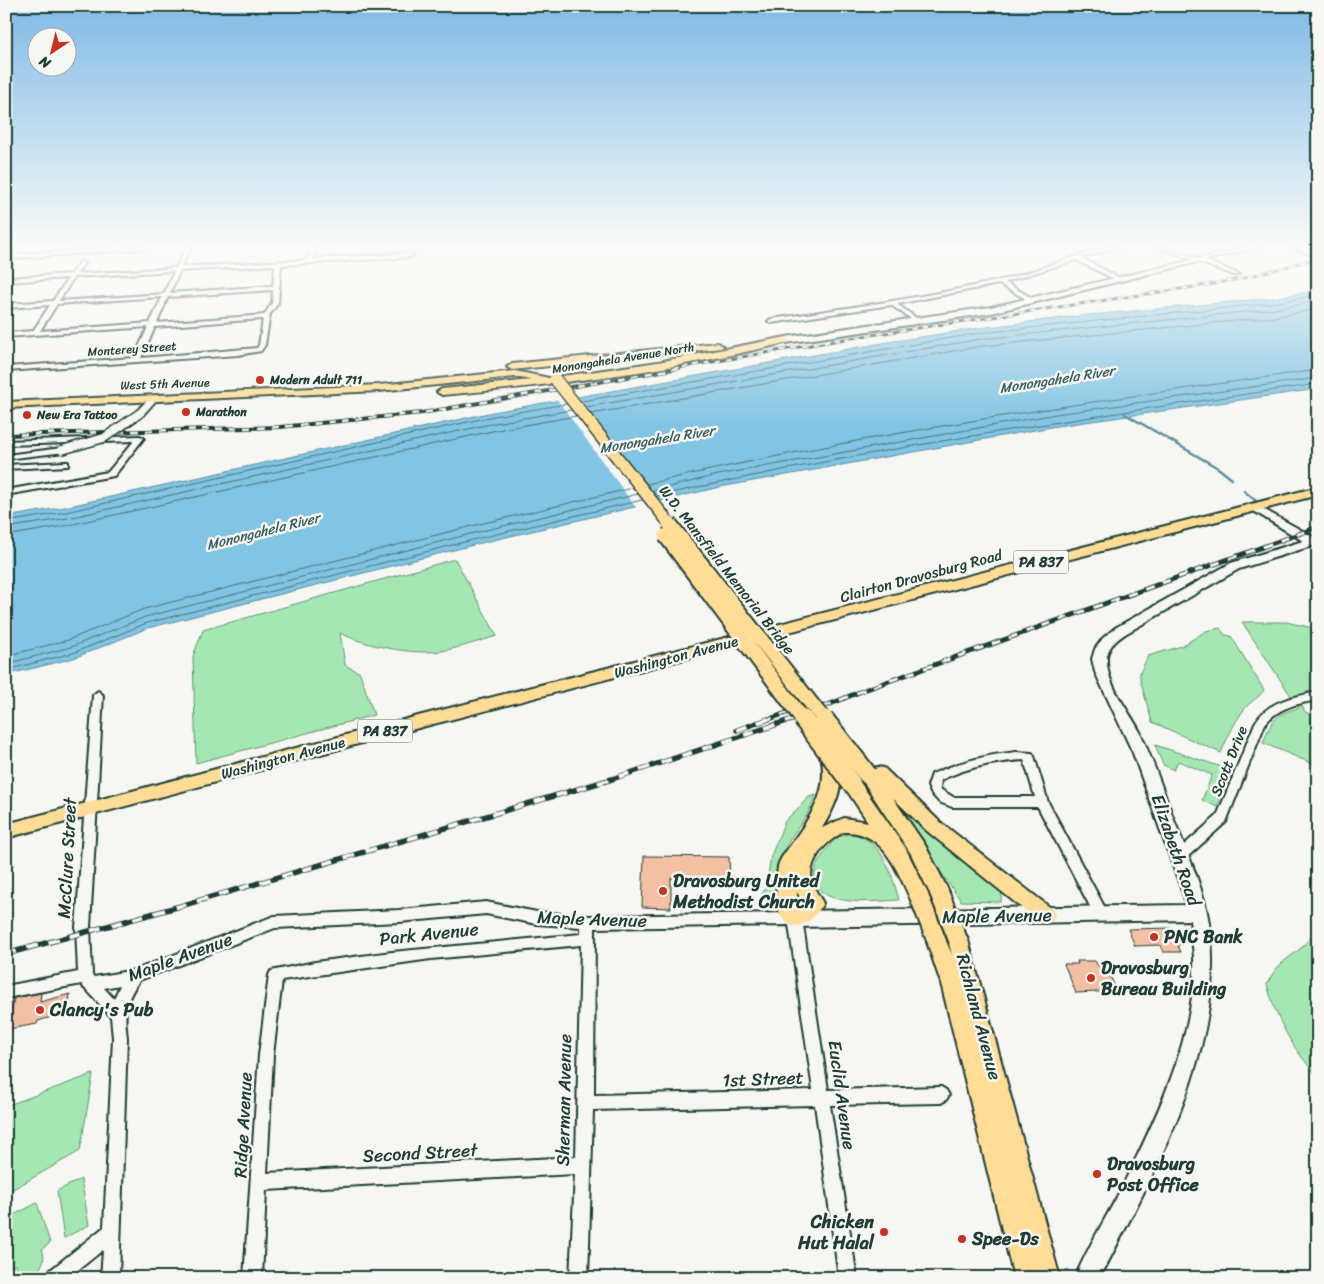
<svg xmlns="http://www.w3.org/2000/svg" width="1324" height="1284" font-family="Sriracha,sans-serif">
<rect width="100%" height="100%" fill="#f6f6f2"/>
<filter id="ink" filterUnits="userSpaceOnUse"><feTurbulence type="fractalNoise" baseFrequency=".02" numOctaves="2"/><feDisplacementMap in="SourceGraphic" scale="10" xChannelSelector="R" yChannelSelector="G"/><feConvolveMatrix kernelMatrix="1 2 1 2 8 2 1 2 1" color-interpolation-filters="sRGB"/></filter>
<g filter="url(#ink)">
<!-- green -->
<path fill="#a4e7b2" stroke="#629273" d="M455 559 497 636C479 641 460 648 441 651 412 655 366 646 340 633L345 665 360 673 374 715 196 763 193 656 203 630Z
M1242 622H1286L1318 629V691L1305 692 1306 694 1291 696Z
M1220 628 1225 635 1231 636 1264 690C1259 698 1252 700 1247 706 1235 720 1228 737 1221 753L1152 722 1140 679V673L1148 656 1182 646 1206 631Z
M1301 704 1305 712 1318 717V766L1263 743C1271 721 1276 713 1299 708L1297 705Z
M1155 745 1234 771 1217 807 1202 800 1212 775 1178 761 1174 770 1163 765Z
M816 795C808 819 788 837 779 860 772 879 783 890 763 907L758 900 766 888 771 856 785 821 809 797Z
M908 815 1002 888 1001 902 961 901 906 822 905 817Z
M848 834C881 835 892 874 899 900 878 901 808 910 815 871 817 860 829 847 836 838Z
M1318 930V1077C1292 1047 1277 1022 1267 984 1278 963 1284 962 1301 948 1307 943 1311 935 1318 930Z
M93 1074 80 1151 6 1193V1106Z
M81 1179 89 1225 64 1238 57 1191Z
M37 1203 50 1243 42 1249C47 1263 40 1269 30 1278L17 1274 16 1265 6 1268V1219Z"/>
<!-- water -->
<path fill="#82c4e3" stroke="#5a8e9d" d="M1318 290V389L1057 426 720 487 485 542 148 628 74 658 6 675V517L65 507 493 412 888 342 979 328 1079 316 1273 298Z"/>
<!-- pier -->
<path fill="#f6f6f2" d="M577 395 661 503 637 509 556 398Z"/>
<g fill="none" stroke-linecap="round" stroke-linejoin="round">
<!-- shore -->
<path stroke="#47737a" stroke-width="1" d="M582 401 980 333 1273 303 1318 295
M586 407 981 339 1274 309 1318 301
M591 414 982 346 1274 317 1318 309
M647 484C868 433 1093 401 1318 370
M653 491 718 475 1056 414 1318 378
M657 496C875 448 1097 415 1318 384
M6 522 66 512 494 416 566 404
M6 528 68 518 495 423 571 410
M6 536 69 525 497 430 576 416
M6 656 68 640 144 609 480 524 633 488
M6 664 71 647 145 617 482 531 638 494
M6 670 73 653 147 623 484 537 642 500"/>
<!-- stream -->
<path stroke="#5a8e9d" stroke-width="2.5" d="M1125 414 1218 468 1232 479
M1244 491 1256 501"/>
</g>
<!-- building -->
<path fill="#f3c0a4" stroke="#1f3d34" d="M644 856 729 857 730 878H671V908L642 907Z
M1174 928 1181 944H1177L1181 952H1163L1160 945 1135 946 1128 929Z
M1077 961H1095L1098 966 1105 965 1117 991 1076 993 1064 964H1078Z
M41 993 40 1002 70 994 68 1012 38 1021 37 1024 9 1029 14 998Z"/>
<g fill="none" stroke-linecap="round" stroke-linejoin="round">
<defs>
<path id="minor" d="M126 247H145L142 249 6 259V255Z
M186 247H191L181 267 307 260 311 247H316L313 259 411 253 414 255 411 257 281 265 278 303 270 314 265 345 261 351 238 355 6 371V367L134 358 148 327 6 337V333L33 331 50 305 6 308V304L53 301 68 278 6 282V278L71 274 81 261 84 263 77 274 176 268ZM275 265 273 286 170 293 180 271ZM174 271 164 294 59 301 74 277ZM273 290 272 303 264 315 157 323 168 297ZM162 297 150 323 40 331 57 304ZM263 319 259 345 257 348 141 358 155 327Z
M1110 247H1118L1081 258 1122 279V281H1118L1076 260 1005 282 1035 300 1036 301 1033 303 999 284 897 304 919 320V322L917 323 891 305 771 323 768 321 771 319C847 308 922 298 997 281 1035 272 1072 256 1110 247Z
M1157 247H1164L1198 259H1202L1239 274 1234 275Z
M1290 247H1297L1318 253V257Z
M151 396 158 398 143 415H137V411Z
M140 436 144 438 114 476 6 495V490L108 472 134 441 6 445V441Z
M62 448 66 450 65 452 6 459V455Z
M65 462H68V466L6 469V465Z
M98 691 103 695 90 927 92 975 94 977 135 970 274 916 399 910 486 902 537 912 588 916 795 913 800 915 802 919 828 1090 941 1087 946 1090 949 1095 946 1100 941 1103 830 1105 857 1278H839L815 1105 593 1110 588 1278H570L575 1174 266 1190 262 1278H244L259 1055 269 975 271 971 315 962 392 952 581 934V927L537 924 486 914 399 922 275 928 140 980C124 1001 124 1013 127 1038L119 1278H101L103 1250 68 1278H45L48 1272 104 1227 113 1038 111 1017 87 990 84 988 82 984 6 998V986L78 972 76 927 93 695ZM789 925 813 1090 594 1095 595 928ZM581 945 576 1157 267 1173 273 1055 282 980 431 959ZM120 985 114 999 104 988Z
M1318 692V700C1296 704 1279 707 1265 724L1226 822 1184 860 1180 861 1176 860 1174 856 1176 852 1217 816 1255 723C1269 700 1293 697 1318 692Z
M1016 752 1032 753 1034 756 1048 802 1106 910 1108 914 1106 918 1101 920 1096 918 1038 807H952L939 802 931 793 928 786 932 774C959 762 986 755 1016 752ZM1024 760 1035 797H953L940 789 941 780C967 767 994 762 1024 760Z"/>
<path id="tertiary" d="M10 247H17L6 255V250Z"/>
<path id="secondary" d="M1248 247H1259L991 313 786 343 782 340 786 337 991 307Z
M1256 505 1317 539 1318 544 1239 569 1125 634C1115 641 1106 648 1107 661 1107 686 1129 710 1140 732 1153 761 1163 790 1174 820 1186 850 1200 880 1207 912 1233 1037 1155 1170 1100 1278H1075C1088 1246 1107 1217 1122 1187 1156 1119 1197 1035 1194 957 1193 945 1191 932 1190 920L795 927 789 924 786 919 789 914 795 911 1187 905 1133 753 1095 672 1092 659 1095 649 1103 638 1115 628 1231 563 1303 541 1252 510V506Z"/>
<path id="primary" d="M786 337 791 340 789 342C676 370 559 385 442 395L437 392 442 389 531 380 515 377 379 391 6 408V402L379 385 515 371 549 378 658 362Z
M718 343 723 346 721 348 512 370 507 367 512 364Z
M1318 487V495L422 727 6 838V824L422 715Z
M829 749 835 751C849 776 836 806 822 828L844 818 868 822 842 783 845 778 851 776 857 778 905 847 929 896 926 902 919 904 912 902C898 873 884 830 844 832 827 840 807 861 812 882 814 889 819 896 823 903 813 924 787 939 778 908 775 897 777 877 778 866 780 858 788 849 792 843 812 813 829 793 821 755L823 751ZM797 892 802 901 797 905Z
M878 767 884 768 939 821 1052 909 1055 915 1052 921 1045 923 1038 921 927 831 893 798 925 845 949 892 946 898 939 900 932 898 911 854 859 775 862 770Z
M958 931 965 934 968 940 1060 1278H1014L941 983 927 942 930 936 937 933 944 936 952 955 948 940 951 934Z"/>
</defs>
<!-- minor casing -->
<use href="#minor" stroke="#1f3d34" stroke-width="4"/>
<!-- tertiary casing -->
<use href="#tertiary" stroke="#1f3d34" stroke-width="4"/>
<!-- secondary casing -->
<use href="#secondary" stroke="#1f3d34" stroke-width="4"/>
<!-- primary casing -->
<use href="#primary" stroke="#1f3d34" stroke-width="4"/>
<!-- minor -->
<use href="#minor" fill="#f6f6f2" fill-rule="evenodd"/>
<!-- tertiary -->
<use href="#tertiary" fill="#f6f6f2" fill-rule="evenodd"/>
<!-- secondary -->
<use href="#secondary" fill="#f6f6f2" fill-rule="evenodd"/>
<!-- primary -->
<use href="#primary" fill="#ffdd96" fill-rule="evenodd"/>
<defs>
<path id="rail-far3" d="M672 369 851 338 1207 285 1244 278 1318 258"/>
<path id="rail-far2" d="M6 435 280 427 422 413 679 368"/>
<path id="rail-far1" d="M764 721 817 702
M790 721 864 690 1318 527"/>
<path id="rail" d="M737 730 768 719
M6 954 184 905 612 779 793 719"/>
</defs>
<!-- rail-far3 casing -->
<use href="#rail-far3" stroke="#1f3d34" stroke-width="3"/>
<!-- rail-far2 casing -->
<use href="#rail-far2" stroke="#1f3d34" stroke-width="4"/>
<!-- rail-far1 casing -->
<use href="#rail-far1" stroke="#1f3d34" stroke-width="5"/>
<!-- rail casing -->
<use href="#rail" stroke="#1f3d34" stroke-width="5.5"/>
<!-- rail-far3 -->
<use href="#rail-far3" stroke="#f6f6f2" stroke-width="2" stroke-dasharray="5.5" stroke-linecap="butt"/>
<!-- rail-far2 -->
<use href="#rail-far2" stroke="#f6f6f2" stroke-width="2.5" stroke-dasharray="7" stroke-linecap="butt"/>
<!-- rail-far1 -->
<use href="#rail-far1" stroke="#f6f6f2" stroke-width="3" stroke-dasharray="9" stroke-linecap="butt"/>
<!-- rail -->
<use href="#rail" stroke="#f6f6f2" stroke-width="4" stroke-dasharray="11" stroke-linecap="butt"/>
<defs>
<path id="minor-bridge" d="M62 450 104 438 140 413"/>
<path id="primary-bridge-far2" d="M555 379 670 524"/>
<path id="primary-bridge-far1" d="M669 523 825 721
M666 536 804 721"/>
<path id="primary-bridge" d="M803 719 851 783
M824 719 868 775
M939 892 958 940
M919 896 937 942"/>
</defs>
<!-- minor-bridge casing -->
<use href="#minor-bridge" stroke="#1f3d34" stroke-width="11" stroke-linecap="butt"/>
<!-- primary-bridge-far2 casing -->
<use href="#primary-bridge-far2" stroke="#1f3d34" stroke-width="14" stroke-linecap="butt"/>
<!-- primary-bridge-far1 casing -->
<use href="#primary-bridge-far1" stroke="#1f3d34" stroke-width="18" stroke-linecap="butt"/>
<!-- primary-bridge casing -->
<use href="#primary-bridge" stroke="#1f3d34" stroke-width="22" stroke-linecap="butt"/>
<!-- minor-bridge -->
<use href="#minor-bridge" stroke="#f6f6f2" stroke-width="8"/>
<!-- primary-bridge-far2 -->
<use href="#primary-bridge-far2" stroke="#ffdd96" stroke-width="11"/>
<!-- primary-bridge-far1 -->
<use href="#primary-bridge-far1" stroke="#ffdd96" stroke-width="14"/>
<!-- primary-bridge -->
<use href="#primary-bridge" stroke="#ffdd96" stroke-width="18"/>
</g>
</g>
<!-- sky -->
<linearGradient id="sky" x2="0" y2="1"><stop stop-color="#7fbae6"/><stop offset="0.58" stop-color="#fbfbf9"/><stop offset="1" stop-color="#fbfbf9" stop-opacity="0"/></linearGradient>
<rect width="1324" height="426" fill="url(#sky)"/>
<!-- markers -->
<g fill="#c8321e" stroke="#f6f6f2" stroke-width="2">
<circle cx="260" cy="380" r="5"/>
<circle cx="186" cy="412" r="5"/>
<circle cx="27" cy="415" r="5"/>
<circle cx="663" cy="891" r="5"/>
<circle cx="1154" cy="937" r="5"/>
<circle cx="1091" cy="978" r="5"/>
<circle cx="40" cy="1010" r="5"/>
<circle cx="1097" cy="1174" r="5"/>
<circle cx="884" cy="1232" r="5"/>
<circle cx="962" cy="1239" r="5"/>
</g>
<g text-anchor="middle" stroke-width="5" stroke-linejoin="round" paint-order="stroke">
<!-- far-street labels -->
<g font-size="12" fill="#1f3d34" stroke="#f6f6f2">
<text transform="translate(132 349) rotate(-4)" y="4">Monterey Street</text>
<text transform="translate(623 358) rotate(-9)" y="4">Monongahela Avenue North</text>
<text transform="translate(165 384) rotate(-2)" y="4">West 5th Avenue</text>
</g>
<!-- far-poi labels -->
<g font-size="12" font-weight="bold" fill="#1f3d34" stroke="#f6f6f2" text-anchor="start">
<text x="270" y="384">Modern Adult 711</text>
<text x="196" y="416">Marathon</text>
<text x="37" y="419">New Era Tattoo</text>
</g>
<!-- far-water labels -->
<g font-size="14" font-style="italic" fill="#385f60" stroke="#f6f6f2">
<text transform="translate(1057 379) rotate(-9)" y="5">Monongahela River</text>
<text transform="translate(657 439) rotate(-9)" y="5">Monongahela River</text>
<text transform="translate(263 531) rotate(-14)" y="5">Monongahela River</text>
</g>
<!-- shield labels -->
<g fill="#f6f6f2" stroke="#60746d" stroke-width="1">
<rect x="1013.5" y="550.5" width="55" height="23" rx="4"/>
<rect x="357.5" y="719.5" width="55" height="23" rx="4"/>
</g>
<g font-size="14" font-weight="bold" fill="#1f3d34">
<text x="1041" y="567">PA 837</text>
<text x="385" y="736">PA 837</text>
</g>
<!-- street labels -->
<g font-size="15" fill="#1f3d34" stroke="#f6f6f2">
<text transform="translate(727 570) rotate(52)" y="5">W.D. Mansfield Memorial Bridge</text>
<text transform="translate(921 576) rotate(-15)" y="5">Clairton Dravosburg Road</text>
<text transform="translate(676 657) rotate(-15)" y="5">Washington Avenue</text>
<text transform="translate(283 758) rotate(-15)" y="5">Washington Avenue</text>
<text transform="translate(1229 761) rotate(-68)" y="5">Scott Drive</text>
</g>
<!-- near-street labels -->
<g font-size="18" fill="#1f3d34" stroke="#f6f6f2">
<text transform="translate(1176 850) rotate(71)" y="6">Elizabeth Road</text>
<text transform="translate(67 858) rotate(-87)" y="6">McClure Street</text>
<text transform="translate(997 916) rotate(-1)" y="6">Maple Avenue</text>
<text transform="translate(592 919) rotate(2)" y="6">Maple Avenue</text>
<text transform="translate(429 934) rotate(-6)" y="6">Park Avenue</text>
<text transform="translate(180 957) rotate(-20)" y="6">Maple Avenue</text>
<text transform="translate(979 1017) rotate(75)" y="6">Richland Avenue</text>
<text transform="translate(763 1079) rotate(-2)" y="6">1st Street</text>
<text transform="translate(842 1095) rotate(82)" y="6">Euclid Avenue</text>
<text transform="translate(564 1100) rotate(-89)" y="6">Sherman Avenue</text>
<text transform="translate(243 1125) rotate(-87)" y="6">Ridge Avenue</text>
<text transform="translate(420 1153) rotate(-3)" y="6">Second Street</text>
</g>
<!-- near-poi labels -->
<g font-size="18" font-weight="bold" fill="#1f3d34" stroke="#f6f6f2" text-anchor="start">
<text x="673" y="887">Dravosburg United<tspan x="673" dy="21">Methodist Church</tspan></text>
<text x="1164" y="943">PNC Bank</text>
<text x="1101" y="974">Dravosburg<tspan x="1101" dy="21">Bureau Building</tspan></text>
<text x="50" y="1016">Clancy's Pub</text>
<text x="1107" y="1170">Dravosburg<tspan x="1107" dy="21">Post Office</tspan></text>
<text x="874" y="1228" text-anchor="end">Chicken<tspan x="874" dy="21">Hut Halal</tspan></text>
<text x="972" y="1245">Spee-Ds</text>
</g>
</g>
<!-- margin -->
<rect width="1324" height="1284" fill="none" stroke="#f6f6f2" stroke-width="25"/>
<rect x="12" y="12" width="1299" height="1259" fill="none" stroke="#1f3d34" stroke-width="2" filter="url(#ink)"/>
<!-- north arrow -->
<g transform="translate(52 52) rotate(215)"><circle r="24" fill="#f6f6f2" stroke="#a0aca6"/>
<path d="M0-4L9 19L0 12L-9 19Z" fill="#c8321e"/>
<text y="-8" font-size="14" font-weight="bold" text-anchor="middle" fill="#1f3d34">N</text>
</g>
</svg>
